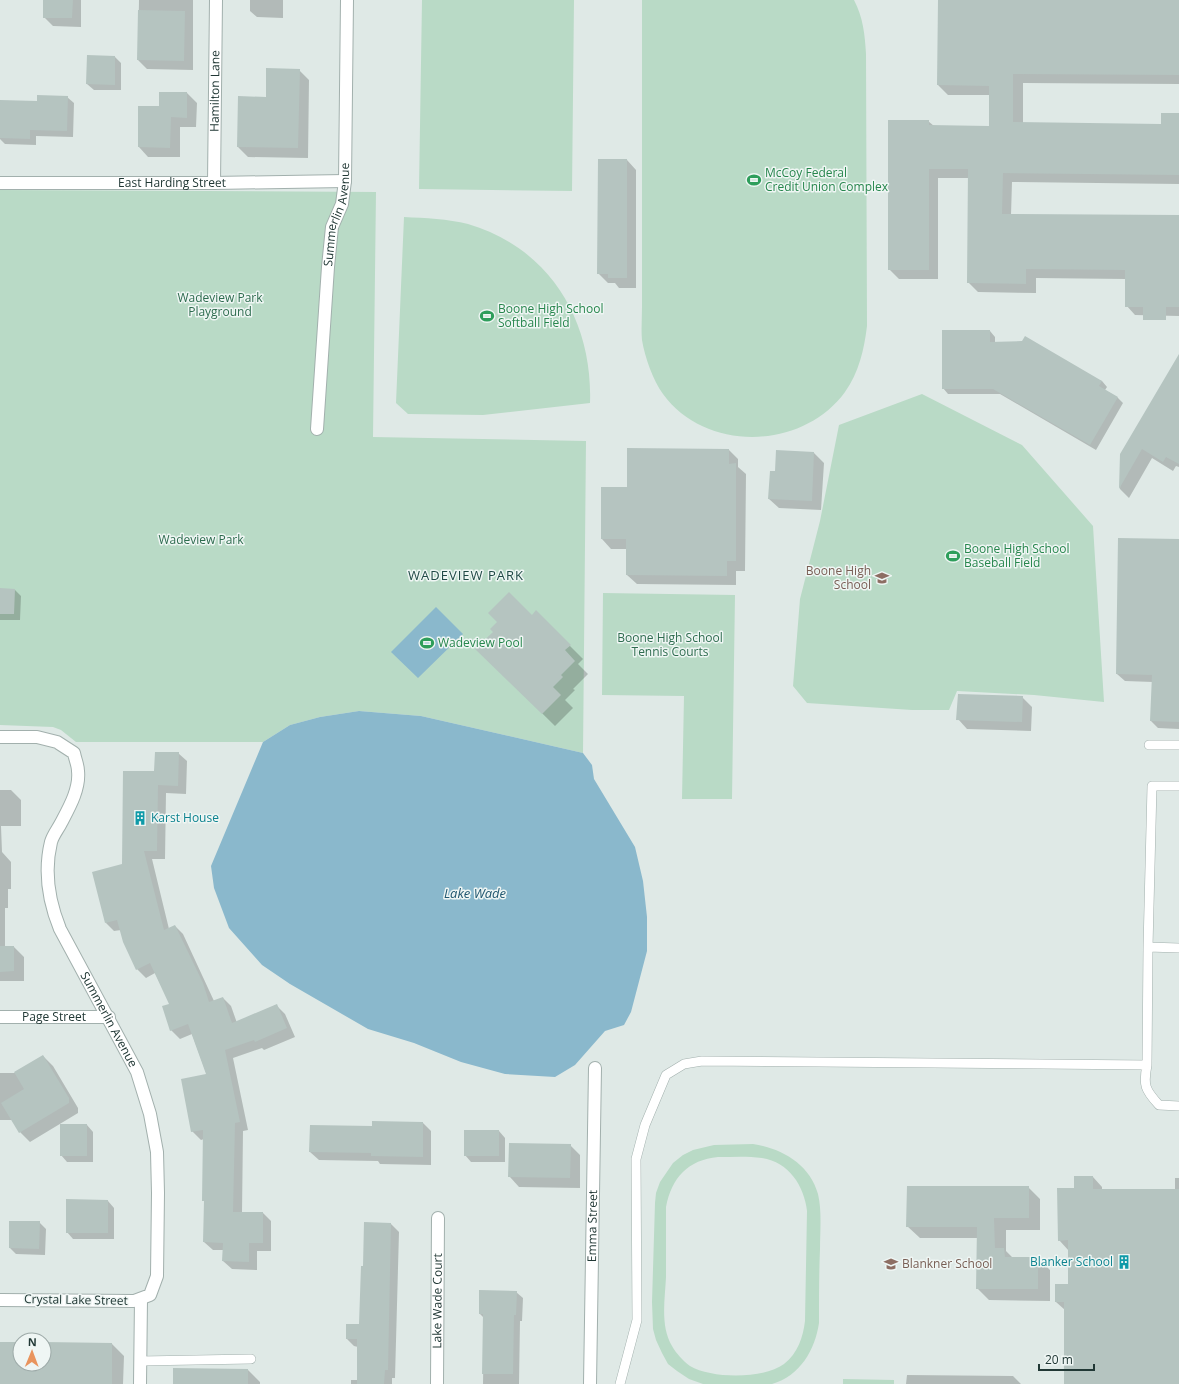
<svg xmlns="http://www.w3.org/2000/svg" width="1179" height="1384" font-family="'Open Sans',sans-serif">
<rect width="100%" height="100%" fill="#dfe9e6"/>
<!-- green -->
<path fill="#b9dac6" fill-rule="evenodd" d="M422 0H574L572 191 419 189Z
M642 0H854C863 17 865 35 866 54L867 326C864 350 859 372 845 392 803 450 706 453 663 394 653 380 645 358 642 340 641 330 642 318 642 307Z
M0 190 376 192 373 437 586 441 583 753 421 716 359 711 320 717 290 725 263 742H76L61 730 53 727 0 725Z
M404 217C425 218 448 219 468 224 550 248 593 321 590 403L483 415 408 414 396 403Z
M922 394 1022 445 1093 526 1104 702 1034 695 957 691 949 710H912L807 703 793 686 800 599 820 521 839 425Z
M603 593 735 595 732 799H682L684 696 602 695Z
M753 1144C781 1148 810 1164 818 1194 822 1211 820 1231 820 1249 819 1274 819 1298 819 1323 815 1350 800 1376 772 1384H703L689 1379 677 1371 668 1364 662 1353 656 1340 653 1329 652 1302 655 1203 656 1193 660 1182 673 1163 683 1155 693 1150 714 1145ZM718 1157C733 1157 748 1156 762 1158 789 1162 804 1186 807 1211L805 1321C803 1337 798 1353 784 1364 764 1379 712 1379 690 1366 683 1361 676 1353 672 1346 660 1326 665 1299 666 1277 666 1253 666 1230 666 1207 672 1177 688 1160 718 1157Z
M843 1379 894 1380V1384H843Z"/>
<!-- water -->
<path fill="#8ab8cc" d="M436 607 463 634 418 678 391 652Z
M359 711 421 716 583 753 592 765 594 779 635 847 643 881 647 917V951L631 1012 624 1025 605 1031 575 1065 555 1077 505 1074 461 1062 414 1043 368 1029 290 984 262 965 229 928 214 888 211 866 263 742 290 725 320 717Z"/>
<!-- shadow -->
<path fill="#0003" d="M44 0H81V27L53 26 44 17Z
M139 0H193V70L147 69 138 60Z
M250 0H283V18L257 17 250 11Z
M939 0H1179V84L1023 83V123L1162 125 1179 114V184L1012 182 1011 215 1179 216V316L1135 315 1126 305V279L1036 278V293L978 292 968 282 969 178H938V279H899L889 269 928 121 934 126 990 127V95H948L938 85Z
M115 57 121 63V90H94L87 84Z
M299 70 309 80 308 158 248 157 238 147 267 98Z
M187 93 197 103 196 127H180V157H148L139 147 160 107Z
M67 97 74 103 73 137 36 136V145L5 144 0 139V101L38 102Z
M627 160 636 170V288H619L615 283H608L598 273Z
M990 331 995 337V343L1102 381 1107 387 1105 390 1118 398 1123 403 1096 450 1000 394H948L943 388Z
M1179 356V467L1176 466 1173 471 1152 458 1129 498 1120 489 1121 454Z
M729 450 738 459V467L746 474 745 571H736V585L637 584 627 575V549H611L602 539 628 488Z
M814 453 824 463 821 510 779 508 769 499 776 472Z
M1179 540V729L1158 728 1151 721 1153 682 1125 681 1117 674Z
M0 589 15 590 21 596 20 620H0Z
M536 612 583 659 578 664 588 674 573 689 575 690 565 700 573 708 555 726 477 649 532 616Z
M1022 697 1032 707 1031 731 967 729 958 719Z
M178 753 187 761 186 794 166 793 165 859H152L169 929 175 926 183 934 214 1001 223 998 231 1006 237 1023 276 1005 285 1014 295 1037 264 1050 262 1048 233 1058 248 1130 243 1131 242 1213H263L271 1221V1251H257V1270L232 1269 223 1261V1250H213L204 1242V1139L201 1140 192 1131 207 1075 192 1034 180 1039 171 1030V1004L155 973 146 978 137 969 121 930 114 931 106 923 123 865 155 772Z
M0 790H11L21 800V826H1L2 852 11 862V889H8V908H5V947H14L24 957V981H0Z
M43 1056 53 1066 78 1108V1113L30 1142 20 1132 12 1120H0V1073H15Z
M423 1123 431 1131V1165L380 1164 378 1161 319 1160 310 1152 373 1128Z
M87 1125 93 1132V1162H67L61 1155Z
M499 1131 505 1138V1162H471L465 1155Z
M570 1145 580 1155V1188L519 1187 510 1177Z
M1093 1177 1102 1187V1190H1175V1178H1179V1384H1065V1310L1056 1302 1069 1285V1251L1059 1240 1075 1189Z
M1028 1187 1040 1199V1230H1006V1251L1013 1258H1038L1050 1270V1301L989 1300 977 1288 978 1238H920L907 1226Z
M67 1200 108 1201 114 1208V1239H73L67 1232Z
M39 1222 46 1229 45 1255 16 1254 10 1248Z
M365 1223 391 1224 399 1232 395 1378H392V1384H351V1380H358V1347L354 1346 347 1339 360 1325 364 1267Z
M516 1292 523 1298 522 1321H520L519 1384H483L484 1318 480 1314Z
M0 1343H20V1364H44V1343L112 1344 124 1356 123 1384H0Z
M248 1370 260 1382V1384H174Z
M907 1375 1013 1376 1021 1384H906Z"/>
<!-- building -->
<path fill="#b5c4c0" d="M43 0H73L72 18H43Z
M938 0H1179V75L1013 74V122L1161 124V113H1179V175L1003 173 1002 214 1179 215V307H1166V320H1143V307H1125V270L1026 269V284L967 283 968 169H929V270H888V120H929V125L989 126V86L937 85Z
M138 10 185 11 184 61 137 60Z
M87 55 115 56V85L86 84Z
M266 68 300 69 298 148 237 147 238 96 266 97Z
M159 92H187V118L171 117 170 148 138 147V106H159Z
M37 95 68 96 67 131 30 130V139L0 138V100L37 101Z
M598 159H627V278H608V274H597Z
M942 330H990V342L1022 341 1025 336 1102 381 1099 386 1118 397 1090 445 993 389H942Z
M1179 354V464L1166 457 1163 462 1142 449 1119 489 1120 454Z
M627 448 729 449V464L736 463V561H727V576L626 575V539H601V487H627Z
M776 450 814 452 812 501 768 499 770 471H775Z
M1118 538 1179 539V722L1150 721 1152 675 1116 674Z
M0 588 15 589 14 614H0Z
M509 592 532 615 536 610 571 645 565 650 575 661 561 675 563 677 553 687 561 695 542 714 475 649 493 632 490 629 497 622 488 613Z
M958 694 1023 696 1022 722 956 720Z
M155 752H179L178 786 158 785 157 851H144L164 930 175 925 203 983 209 1002 223 997 232 1023 277 1004 287 1028 255 1042 254 1040 225 1050 240 1122 235 1123 233 1212H263V1243H249V1262L222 1261 223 1243 203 1242 204 1201H202L203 1130 191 1132 181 1079 206 1074 188 1024 170 1031 162 1006 169 1004 150 963 136 970 123 942 117 920 105 923 92 872 122 864 123 771H154Z
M0 946H14V971L0 972Z
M43 1055 69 1098V1103L19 1133 1 1103 24 1089 14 1072Z
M372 1121 423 1122V1157L371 1156V1153L309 1152 310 1125 372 1126Z
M60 1124H87V1156H60Z
M464 1130H499V1156H464Z
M509 1143 571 1144 570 1178 508 1177Z
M1074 1176H1093V1189H1179V1384H1064V1302H1055V1284H1068V1240L1058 1241 1057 1188H1074Z
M907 1186H1029V1218H994L995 1248H1004L1005 1257H1038V1289H976L977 1227H906Z
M66 1199 108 1200V1233H66Z
M9 1221H40L39 1249 9 1248Z
M364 1222 391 1223 388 1370H385L384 1384H357V1339H346V1324H359L361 1266H363Z
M479 1290 517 1291 516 1315H514L513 1374H482L483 1314H479Z
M0 1342H20V1364H44V1342L112 1343V1384H0Z
M173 1368 248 1369V1384H173Z"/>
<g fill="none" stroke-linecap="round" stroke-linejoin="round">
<defs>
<path id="service" d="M1149 745H1179
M1179 786H1152L1148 947 1147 1065C1143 1085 1145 1090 1159 1105L1179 1106
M1148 947 1179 948
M141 1361 251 1359
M620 1384 637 1320 636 1159 645 1125 666 1075 684 1064 702 1061 1147 1065"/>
<g id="minor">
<path id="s1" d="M0 183H214L345 181"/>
<path id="s2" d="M214 183 216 0"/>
<path id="s3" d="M317 429 328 267 332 227 342 204 345 181 347 0"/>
<path id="s4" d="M0 737H37L57 742 74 753C75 759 78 765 78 771 80 789 69 808 61 823 58 829 53 835 51 842 44 871 49 902 60 929L137 1072 150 1114 157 1152 158 1193 157 1276 150 1295 134 1301 0 1300"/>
<path id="s5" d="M0 1017H109"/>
<path d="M140 1384 141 1299"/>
<path id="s6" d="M437 1384 438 1218"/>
<path id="s7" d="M590 1384 595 1068"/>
</g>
</defs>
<!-- service casing -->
<use href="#service" stroke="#a2b0ad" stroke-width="10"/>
<!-- minor casing -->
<use href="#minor" stroke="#a2b0ad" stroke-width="14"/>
<!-- service -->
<use href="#service" stroke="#fff" stroke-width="9"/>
<!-- minor -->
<use href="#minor" stroke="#fff" stroke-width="12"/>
</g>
<!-- icons -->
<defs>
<symbol id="stadium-bare" viewBox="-9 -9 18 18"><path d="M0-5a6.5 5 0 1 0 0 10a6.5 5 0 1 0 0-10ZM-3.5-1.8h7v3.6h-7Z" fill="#2e9e5b" stroke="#eff6f4" stroke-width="2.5" paint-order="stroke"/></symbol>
<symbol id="school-bare" viewBox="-9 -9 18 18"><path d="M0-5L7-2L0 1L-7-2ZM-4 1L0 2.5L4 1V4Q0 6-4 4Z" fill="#8d6e63" stroke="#eff6f4" stroke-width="2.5" paint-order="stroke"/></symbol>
<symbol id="building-bare" viewBox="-9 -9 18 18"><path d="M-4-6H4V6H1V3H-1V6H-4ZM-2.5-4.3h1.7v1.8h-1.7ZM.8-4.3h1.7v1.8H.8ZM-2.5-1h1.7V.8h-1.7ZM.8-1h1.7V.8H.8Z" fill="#0f9aa8" stroke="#eff6f4" stroke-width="2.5" paint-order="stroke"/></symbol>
</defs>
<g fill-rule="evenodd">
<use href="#stadium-bare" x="744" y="170" width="20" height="20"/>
<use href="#stadium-bare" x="477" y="306" width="20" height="20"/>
<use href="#stadium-bare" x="943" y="546" width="20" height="20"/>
<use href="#school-bare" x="872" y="568" width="20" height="20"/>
<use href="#stadium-bare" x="417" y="633" width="20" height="20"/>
<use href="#building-bare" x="130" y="808" width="20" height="20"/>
<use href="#building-bare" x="1114" y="1252" width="20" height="20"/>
<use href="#school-bare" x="881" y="1254" width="20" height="20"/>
</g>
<g text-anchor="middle" stroke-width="3" stroke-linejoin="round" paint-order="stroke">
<!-- street labels -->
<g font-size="12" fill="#213835" stroke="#eff6f4">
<text dy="4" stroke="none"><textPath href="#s2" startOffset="92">Hamilton Lane</textPath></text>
<text dy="4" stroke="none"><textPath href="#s1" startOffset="172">East Harding Street</textPath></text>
<text dy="4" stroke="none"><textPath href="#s3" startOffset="216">Summerlin Avenue</textPath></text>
<text dy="4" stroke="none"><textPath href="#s5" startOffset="54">Page Street</textPath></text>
<text dy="4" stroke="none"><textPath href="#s4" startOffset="365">Summerlin Avenue</textPath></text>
<text dy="4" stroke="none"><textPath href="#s7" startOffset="158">Emma Street</textPath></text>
<text transform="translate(76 1300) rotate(1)" y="4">Crystal Lake Street</text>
<text dy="4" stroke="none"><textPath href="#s6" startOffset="83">Lake Wade Court</textPath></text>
</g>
<!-- leisure labels -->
<g font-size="12" fill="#27864d" stroke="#eff6f4" text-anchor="start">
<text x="765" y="177">McCoy Federal<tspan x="765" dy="14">Credit Union Complex</tspan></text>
<text x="498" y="313">Boone High School<tspan x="498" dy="14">Softball Field</tspan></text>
<text x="964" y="553">Boone High School<tspan x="964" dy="14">Baseball Field</tspan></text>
<text x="438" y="647">Wadeview Pool</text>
</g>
<!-- park labels -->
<g font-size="12" fill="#2e6c4f" stroke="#eff6f4">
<text x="220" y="302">Wadeview Park<tspan x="220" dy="14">Playground</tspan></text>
<text x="201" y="544">Wadeview Park</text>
<text x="670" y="642">Boone High School<tspan x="670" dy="14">Tennis Courts</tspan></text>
</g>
<!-- education labels -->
<g font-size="12" fill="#785e54" stroke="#eff6f4" text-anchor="end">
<text x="871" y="575">Boone High<tspan x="871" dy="14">School</tspan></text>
<text x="902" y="1268" text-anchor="start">Blankner School</text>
</g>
<!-- culture labels -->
<g font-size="12" fill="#0d838f" stroke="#eff6f4" text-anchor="start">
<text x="151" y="822">Karst House</text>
<text x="1113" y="1266" text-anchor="end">Blanker School</text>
</g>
<!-- neighbourhood labels -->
<g font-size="13" letter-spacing="1" fill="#1f4945" stroke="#eff6f4">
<text x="466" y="580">WADEVIEW PARK</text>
</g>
<!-- water labels -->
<g font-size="13" font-style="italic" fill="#205770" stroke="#eff6f4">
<text x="475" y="898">Lake Wade</text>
</g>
</g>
<!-- north arrow -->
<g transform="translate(32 1352) rotate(1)"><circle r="19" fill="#eff6f4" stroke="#9daaa8"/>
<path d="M0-3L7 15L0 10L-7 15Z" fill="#e9945d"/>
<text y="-6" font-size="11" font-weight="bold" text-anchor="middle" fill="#213835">N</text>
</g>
<!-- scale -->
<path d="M1039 1364v6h55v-6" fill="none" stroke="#213835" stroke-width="2"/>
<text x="1045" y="1364" font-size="12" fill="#213835" stroke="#eff6f4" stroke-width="3" paint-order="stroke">20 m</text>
</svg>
